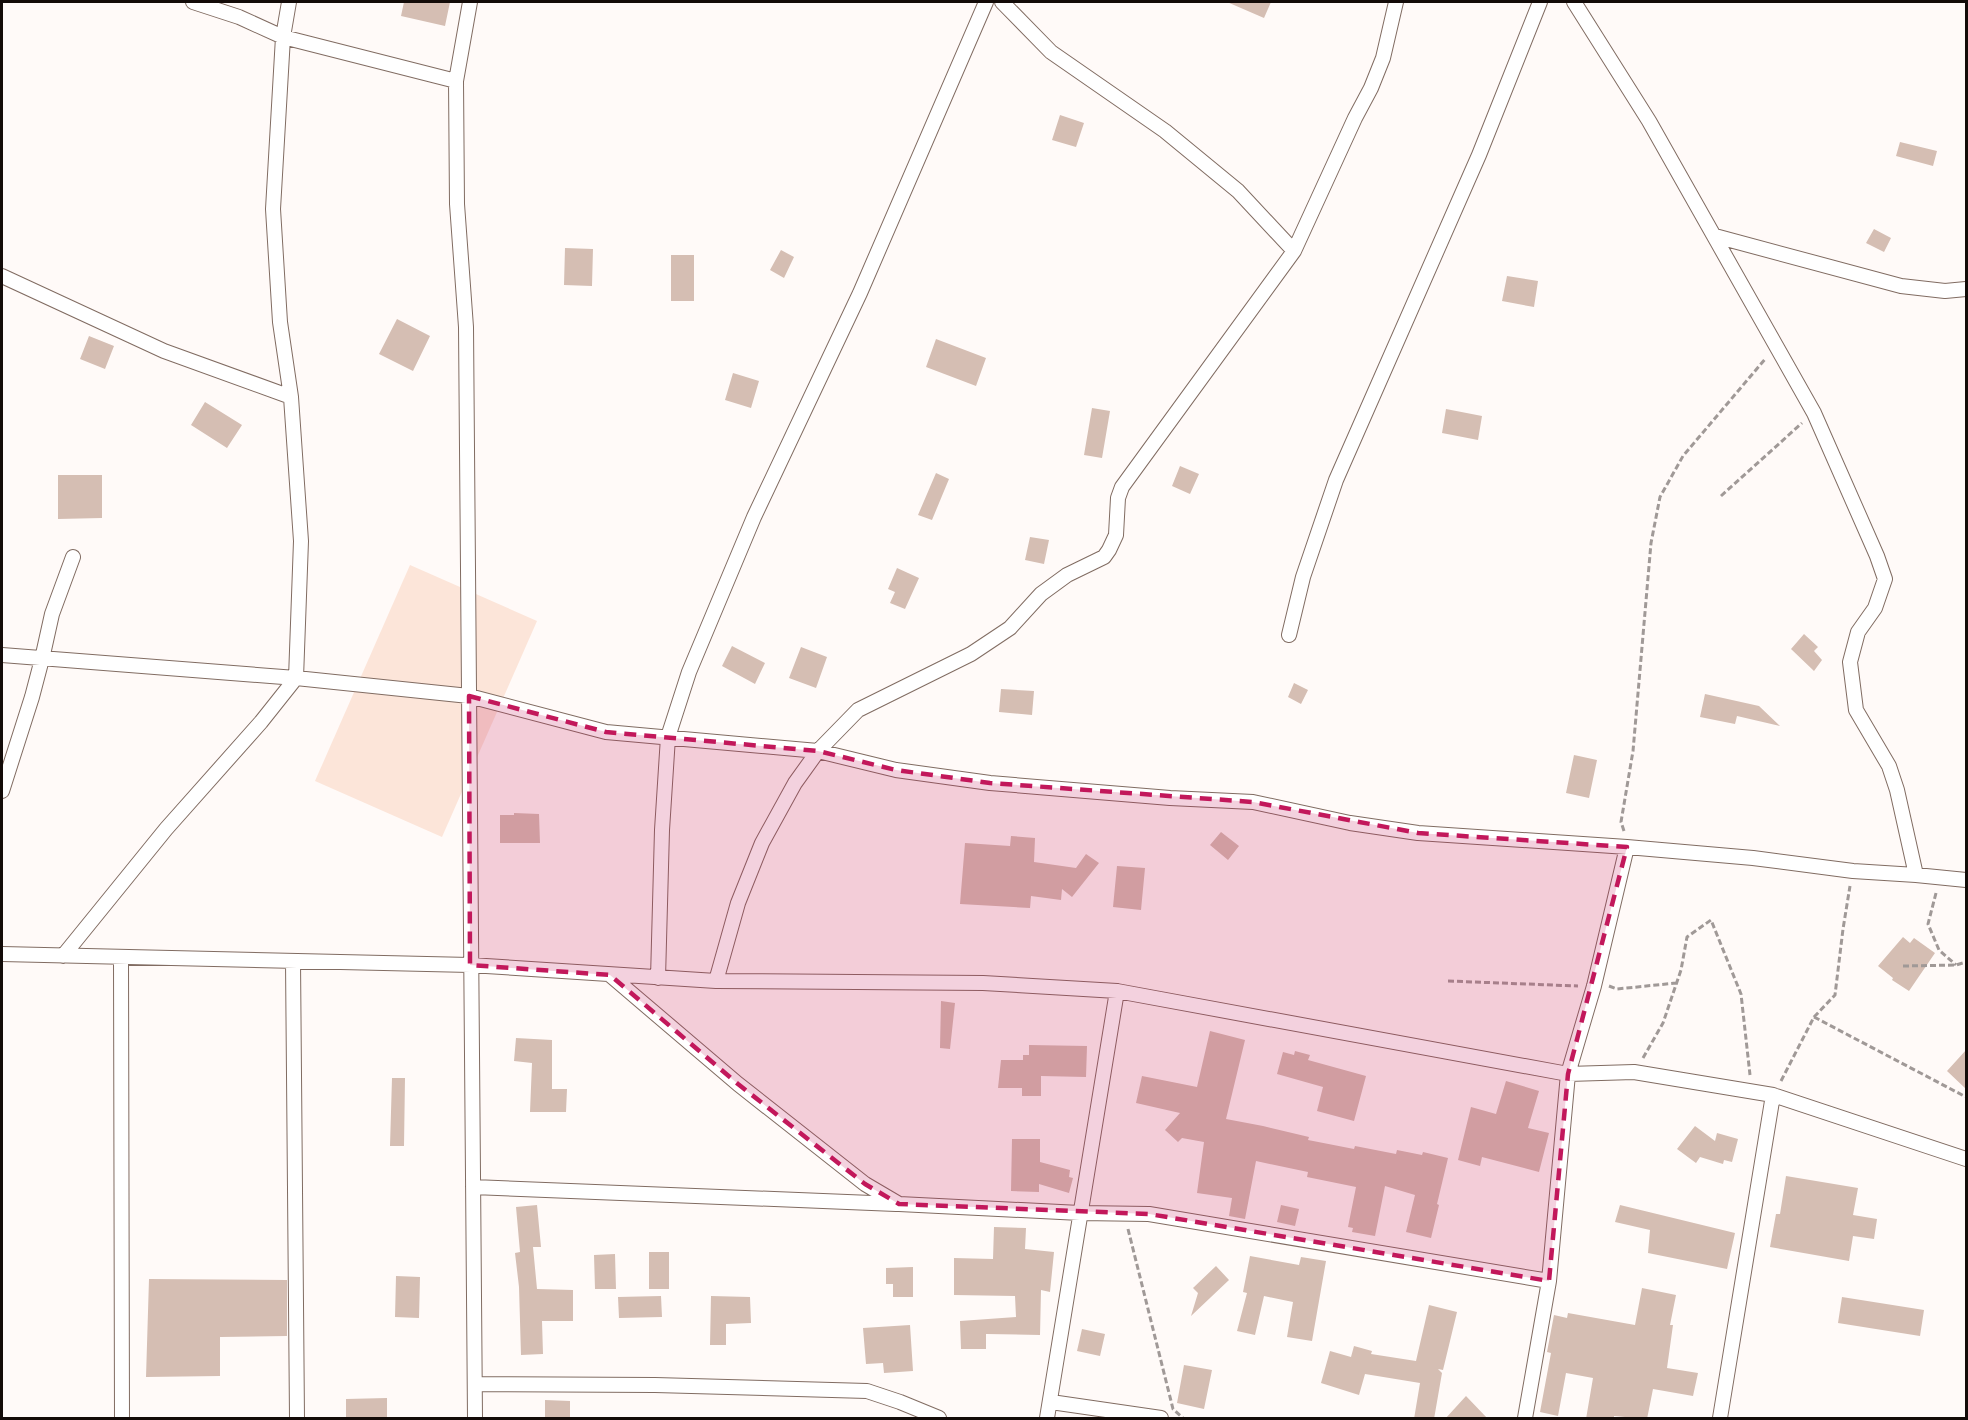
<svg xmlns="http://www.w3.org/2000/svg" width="1968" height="1420" font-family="'Alegreya Sans',sans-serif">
<rect width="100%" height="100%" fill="#fffaf8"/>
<!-- green -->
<path fill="#fce5d9" d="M410 565 537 621 442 837 315 781Z"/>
<!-- building -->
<path fill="#d5beb3" d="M404 2H450L445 26 401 16Z
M1227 2H1271L1264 18Z
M1060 115 1084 123 1076 147 1052 140Z
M1900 142 1937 151 1933 166 1896 156Z
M1874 229 1891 238 1884 252 1866 243Z
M565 248 593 249 592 286 564 285Z
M781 250 794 257 784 278 770 270Z
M671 255H694V301H671Z
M1507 276 1538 281 1534 307 1502 301Z
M397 319 430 336 413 371 379 354Z
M89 336 114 346 105 369 80 359Z
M936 339 986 358 976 386 926 367Z
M733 373 759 381 751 408 725 400Z
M205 402 242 425 227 448 191 425Z
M1092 408 1110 411 1102 458 1084 455Z
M1446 409 1482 416 1478 440 1442 433Z
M1180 466 1199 474 1190 494 1172 486Z
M936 473 949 479 932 520 918 515Z
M58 475H102V518L58 519Z
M1030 537 1049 540 1044 564 1025 560Z
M897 568 919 578 905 609 890 603 895 592 888 589Z
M1804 634 1818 647 1814 651 1822 660 1814 671 1791 649Z
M732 646 765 663 755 684 722 666Z
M801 647 827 657 816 688 789 678Z
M1294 683 1308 690 1301 704 1288 697Z
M1001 689 1034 691 1032 715 999 712Z
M1705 694 1759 706 1780 726 1737 716 1735 724 1700 717Z
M1574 755 1597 760 1589 798 1566 793Z
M514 813 539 814 540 843H500V815H514Z
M1221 832 1239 846 1228 860 1210 845Z
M1011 836 1035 838 1034 862 1076 868 1086 854 1099 863 1072 897 1062 889 1061 900 1031 896 1030 908 960 904 965 843 1010 846Z
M1117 866 1145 868 1141 910 1113 907Z
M1903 937 1910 943 1914 938 1935 953 1909 991 1892 980 1893 978 1878 966Z
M941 1001 955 1003 950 1049 940 1048Z
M1210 1031 1245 1040 1226 1119 1263 1126 1309 1137 1308 1140 1354 1149 1355 1146 1396 1154 1397 1150 1422 1155 1423 1152 1448 1158 1437 1204 1439 1205 1431 1238 1406 1232 1415 1195 1385 1186 1375 1236 1352 1232 1353 1228 1348 1227 1356 1187 1307 1177 1308 1172 1256 1161 1245 1219 1229 1216 1232 1198 1197 1193 1204 1142 1182 1138 1178 1142 1165 1130 1180 1113 1136 1103 1142 1076 1197 1087Z
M516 1038 552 1040V1089H567L566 1112H530L532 1063 514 1061Z
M1029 1045 1087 1046 1086 1077 1041 1076V1096H1022V1088H998L1001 1060H1023V1055H1029Z
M1966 1050V1089L1947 1071Z
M1295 1051 1310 1055 1308 1060 1366 1076 1354 1121 1317 1111 1323 1087 1277 1074 1283 1052 1294 1055Z
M392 1078H405L404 1146H390Z
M1506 1081 1539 1091 1528 1128 1549 1133 1539 1172 1482 1157 1480 1166 1458 1160 1471 1107 1496 1114Z
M1695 1126 1715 1141 1717 1133 1738 1139 1732 1162 1724 1160 1723 1164 1700 1157 1696 1163 1677 1149Z
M1012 1139H1040V1162L1070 1170 1069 1177 1073 1178 1069 1193 1039 1184V1192L1011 1191Z
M1786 1176 1858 1188 1853 1215 1877 1219 1874 1239 1853 1236 1849 1261 1770 1247 1776 1214H1780Z
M537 1205 541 1247H533L537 1289 573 1290V1321H542L543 1354 521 1355 519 1287 515 1253 520 1252 516 1207Z
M1281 1205 1299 1209 1295 1226 1277 1222Z
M1620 1205 1735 1233 1727 1269 1648 1253 1650 1230 1615 1222Z
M994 1227 1026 1228 1025 1249 1054 1252 1050 1292 1041 1290 1040 1335 986 1334V1349H961L960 1321 1016 1317 1015 1296 954 1295V1258L993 1259Z
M649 1252H669V1289H649Z
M615 1254 616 1289H595L594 1255Z
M1250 1256 1299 1265 1301 1257 1326 1261 1312 1341 1287 1337 1293 1302 1264 1296 1255 1335 1237 1331 1247 1293 1243 1292Z
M1216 1266 1229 1280 1191 1316 1198 1293 1193 1288Z
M913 1267V1297H893V1284H886V1268Z
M396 1276 420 1277 419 1318 395 1317Z
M149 1279 287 1280V1336L220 1337V1376L146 1377Z
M1642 1288 1676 1295 1670 1325H1673L1667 1368 1698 1373 1693 1396 1653 1389 1647 1419 1614 1416V1419H1586L1593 1378 1566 1373 1558 1416 1540 1412 1551 1353 1547 1352 1554 1315 1567 1318 1568 1313 1635 1325Z
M661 1296 662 1317 619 1318 618 1297Z
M711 1296 750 1297 751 1323 726 1324V1345H710Z
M1842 1297 1924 1310 1920 1336 1838 1323Z
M1429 1305 1457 1312 1443 1370 1438 1369 1442 1373 1434 1419H1414L1420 1383 1365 1374 1359 1395 1321 1383 1330 1351 1351 1357 1354 1346 1372 1351 1371 1354 1416 1361Z
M910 1325 913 1371 884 1373 883 1363 866 1364 863 1328Z
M1082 1329 1105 1334 1100 1356 1077 1351Z
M1184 1365 1212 1370 1204 1409 1177 1403Z
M1466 1396 1488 1419H1445Z
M387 1398V1419H346V1399Z
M545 1400 570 1401V1419H545Z"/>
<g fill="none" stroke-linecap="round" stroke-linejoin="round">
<defs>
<path id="street" d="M289 2 283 37 456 81 457 204 466 327 475 1418
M1002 2 1051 52 1165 131 1238 191 1294 251
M1574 2 1649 121 1814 413 1877 556 1885 579 1875 608 1858 632 1850 662 1856 710 1889 766 1897 790 1916 875
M456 81 470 2
M1715 236 1901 286 1945 291 1966 289
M2 276 164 351 291 397
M1289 635 1303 577 1336 480 1479 155 1540 2
M2 655 296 678 469 696 606 732 818 751 896 770 990 783 1170 798 1253 802 1350 823 1418 833 1627 847 1753 858 1853 871 1916 875 1966 880
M2 791 32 697 42 659 52 614 73 557
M2 954 470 965 716 981 983 983 1117 991 1568 1074 1634 1072 1773 1095 1966 1159
M63 956 166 829 261 722 296 678 301 541 291 397 280 322 273 209 283 37 239 17 193 2
M121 958 122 1418
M293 961 297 1418
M610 975 738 1084 865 1184 899 1204 1080 1213 1149 1214 1549 1281
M658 978 662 830 668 737 689 672 754 517 860 293 986 2
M716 981 738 903 762 843 795 783 818 751 858 710 971 654 1010 628 1041 594 1067 575 1104 557 1109 550 1116 535 1118 498 1122 487 1294 251 1355 118 1371 88 1383 58 1396 2
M473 1187 896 1204
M475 1384 655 1385 867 1391 900 1402 939 1418
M1051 1402 1161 1418
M1047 1418 1117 991
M1525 1418 1549 1281 1568 1074 1594 986 1627 847
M1720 1418 1773 1095"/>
</defs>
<!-- street casing -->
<use href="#street" stroke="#816c62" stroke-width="16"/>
<!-- path -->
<path stroke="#a09997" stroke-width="3" stroke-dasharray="6 3" stroke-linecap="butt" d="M1721 496 1802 423
M1624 831 1621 822 1633 751 1651 543 1660 497 1683 456 1766 358
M1936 893 1928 924 1939 950 1956 965
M1903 966 1956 965 1966 962
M1448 981 1578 986
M1609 986 1617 989 1676 983
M1814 1017 1966 1097
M1643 1058 1663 1023 1681 970 1687 937 1711 920 1741 994 1750 1075
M1781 1081 1814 1017 1835 995 1843 929 1850 886
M1128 1229 1173 1409 1183 1418"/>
<!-- street -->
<use href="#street" stroke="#fff" stroke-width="14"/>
</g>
<!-- marked area -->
<path fill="#c2185b" fill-opacity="0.2" stroke="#c2185b" stroke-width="4.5" stroke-dasharray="12 8" stroke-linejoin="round" d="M469 696 606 732 818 751 896 770 990 783 1253 802 1418 833 1627 847 1568 1074 1549 1281 1149 1214 899 1204 865 1184 738 1084 610 975 470 965Z"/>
<!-- border -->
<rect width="1968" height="1420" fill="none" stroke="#130b08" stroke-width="6"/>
</svg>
